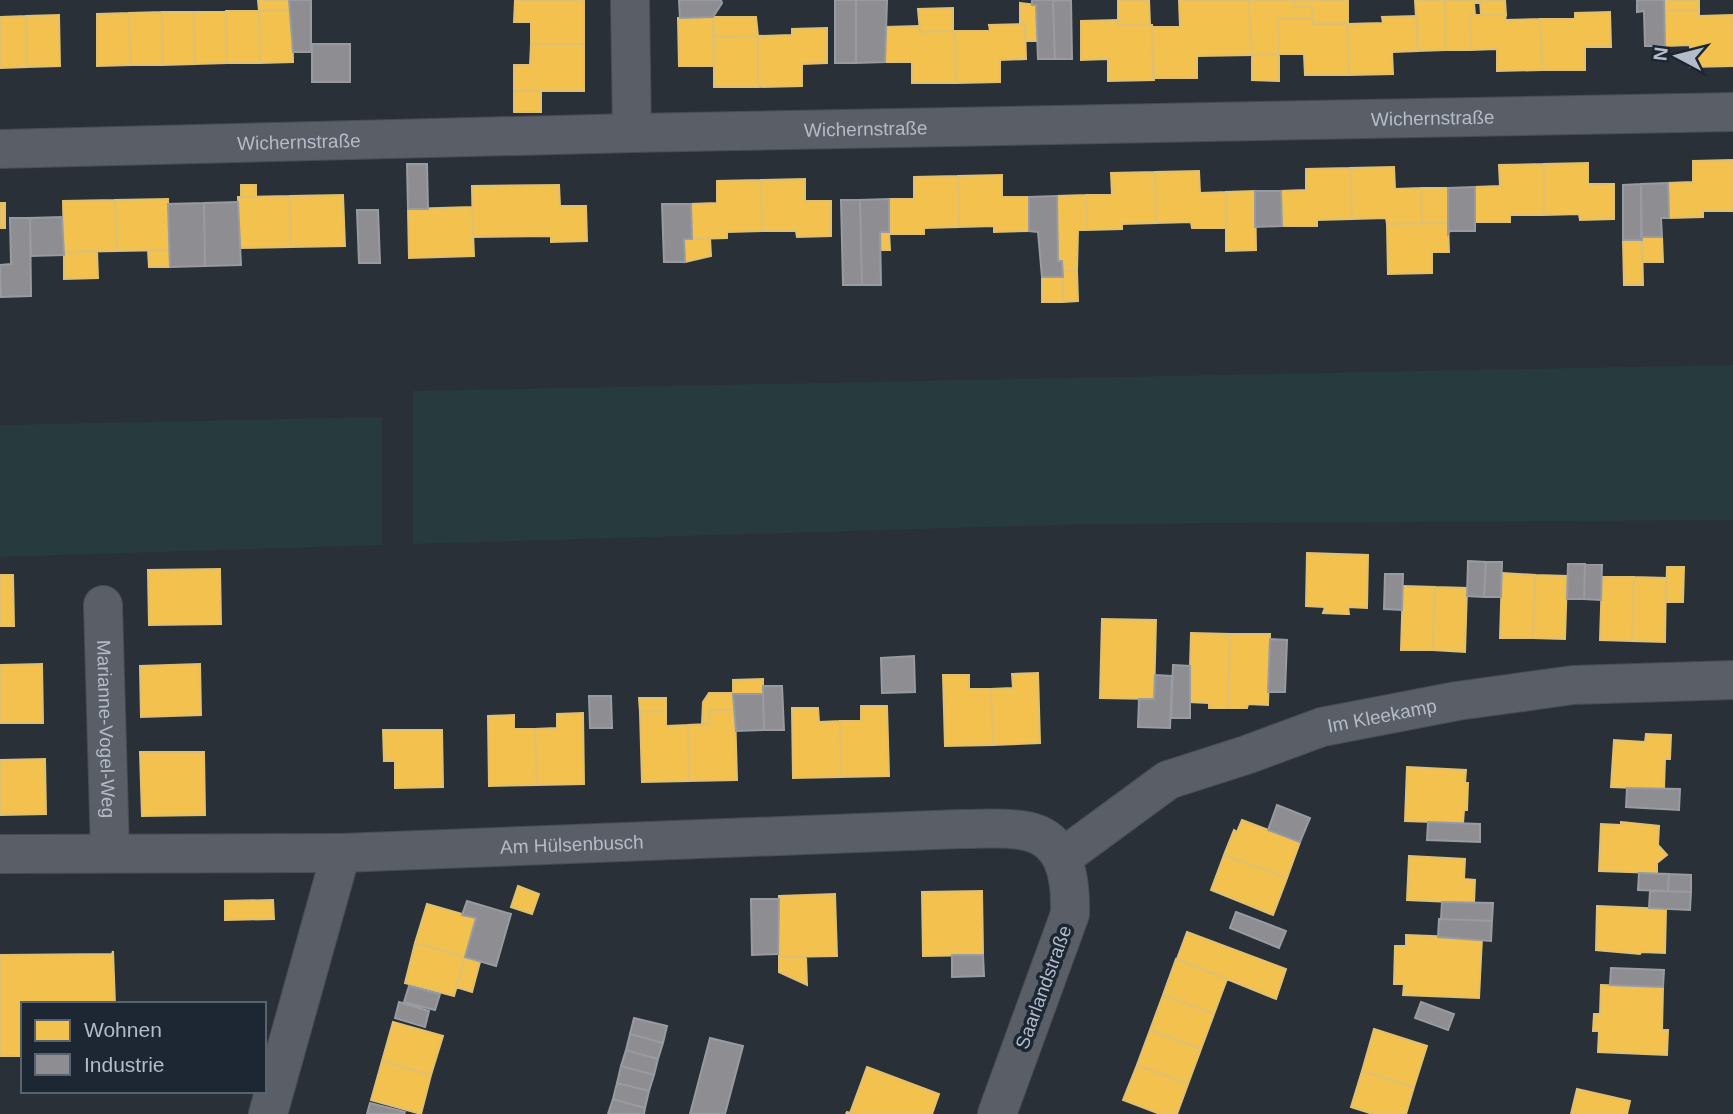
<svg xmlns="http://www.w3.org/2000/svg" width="1733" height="1114" font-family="Helvetica,sans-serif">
<rect width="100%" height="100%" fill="#2a3038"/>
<!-- green -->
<path fill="#273a3e" d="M1733 365V520L1089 524 413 544V391Z
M382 417V545L0 557V425Z"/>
<!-- homes -->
<path fill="#f2c14e" stroke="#dfc073" stroke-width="2" d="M258 0H289L290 10 259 11Z
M515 0H584V44H531V22H514Z
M1118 0H1149L1150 25H1118Z
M1179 0H1249L1252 55 1197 56V78H1153L1152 27H1180Z
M1249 0H1294V7H1312L1313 19H1278L1279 54 1252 55Z
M1294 0H1348V23L1313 24 1312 7H1294Z
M1415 0H1445V50L1418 51Z
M1445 0H1480V2L1474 3 1475 15H1470L1471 50H1445Z
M1480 0H1505L1506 15H1481Z
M1664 0H1699V10L1664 11Z
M1020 3 1036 5 1037 41H1025V24H1020Z
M953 8V31L920 32 918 9Z
M292 10 293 62 260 63 259 11Z
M1699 10V16L1733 15V66L1690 67V45L1665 46 1664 11Z
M226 11 227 63 195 64 194 12Z
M226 11H259L260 63H227Z
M162 12 163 65H131L129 13Z
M162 12H194L195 64 163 65Z
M1610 12 1611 47H1585V70H1542L1540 19H1575V13Z
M129 13 131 65 97 66V14Z
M59 15 60 66 27 67 26 16Z
M1470 15H1506L1505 20 1540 19 1542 70 1497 71V49L1471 50Z
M26 16 27 67 0 68V17Z
M1417 16 1418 51 1392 52 1393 74 1349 75 1347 24 1383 23 1382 17Z
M713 17H756L758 36 714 37Z
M713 17 714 66H679L678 18Z
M1278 19H1313V24H1347L1349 75H1305L1304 54H1279Z
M1118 20V25H1152L1154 80 1108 81V59L1081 60V21Z
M1025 24 1026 59 1000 60V82L956 83 955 31H990L989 25Z
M920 26V32L955 31 956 83H912V62H885V27Z
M827 28V63L802 64V86L758 87V36L792 35V29Z
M758 36V87H714V37Z
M531 44H584V91H514V65H530Z
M1279 54V81L1252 80V55Z
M514 91H541V112H514Z
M1733 160V211H1703V217L1669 218 1668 183 1693 182V161Z
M1588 163V184H1614V219L1580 220 1579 214 1544 215V164Z
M1544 164V215H1510V222H1475V187L1500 186 1499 165Z
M1394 167 1395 189 1421 188 1422 223 1387 224 1386 218 1352 219 1350 168Z
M1350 168 1352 219 1317 220V226H1282L1281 191 1306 190V169Z
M1199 171 1200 193 1226 192 1227 228H1192L1191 222 1156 223 1155 172Z
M1155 172 1156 223 1122 224V229L1087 230 1086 195H1112L1111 173Z
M1002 175V197H1029V231L994 232V226L959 227 958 176Z
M958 176 959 227 924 228V234H890L889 199H914V177Z
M805 179V201H831V236L797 237 796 231H762L761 180Z
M761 180 762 231 727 232V238L692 239 691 204 717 203V181Z
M241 185H256V197H241Z
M559 185 560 206H586L587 241 551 242V236L473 237 472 186Z
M1421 188H1448V223H1422Z
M1255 191 1256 250 1226 251V192Z
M343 195 345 246 291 247 290 196Z
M1086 195 1087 230H1078L1077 271H1063L1062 261H1058L1057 196Z
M290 196 291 247 239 248 238 197Z
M168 199 169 250 117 251 115 200Z
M115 200 117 251 64 252 63 201Z
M0 203H5V228H0Z
M472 207 474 256 409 258 408 209Z
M1448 223 1449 252H1432V273L1388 274 1387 224Z
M880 232H889L890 250H881Z
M1641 237H1662L1663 262H1642Z
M710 238 711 256 685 262 684 239Z
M1623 240H1642L1643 285H1624Z
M148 250H169L170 267H149Z
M97 251 98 278 64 279V252Z
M1063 271H1077L1078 301 1063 302Z
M1042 277H1063V302H1042Z
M1307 553 1368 555 1367 608 1348 607 1349 614H1346L1323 613 1325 607 1306 606Z
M1667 567H1684L1683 602H1666Z
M220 569 221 624 149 625 148 570Z
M1502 573 1535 575 1533 638H1500Z
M0 575H13L14 626H0Z
M1535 575 1567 576 1565 639 1533 638Z
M1602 577H1634L1632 641 1600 640Z
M1634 577 1666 578 1665 642 1632 641Z
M1403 586 1435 587 1433 650H1401Z
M1435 587 1467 588 1465 652 1433 650Z
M1102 619 1156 620 1154 699 1100 698Z
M1191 633 1230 634 1228 708H1209V703L1189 702Z
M1230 634H1270L1268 705 1248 704 1247 708H1228Z
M42 664 43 723H0V665Z
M200 664 201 715 141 717 140 666Z
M1038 673 1040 743 993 745 991 689 1013 688 1012 674Z
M943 675H969V689H991L993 745 945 746Z
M763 679V694H733V680Z
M709 693H733L734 710H709V724H702L703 702Z
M639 698H666V711L640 712Z
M861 706H887L889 776 841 777 840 721H861Z
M792 708H818L819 722 840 721 841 777 793 778Z
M709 710H735L737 780 689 781 688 725 709 724Z
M666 711V726L688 725 689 781 642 782 640 712Z
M583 713 584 784 537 785 535 729 557 728V714Z
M514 715V729H535L537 785 489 786 488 716Z
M383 730H442L443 787 395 788V761H384Z
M1646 734 1671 735 1670 759H1665L1664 789 1611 787 1614 740 1645 742Z
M140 752H204L205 815 142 816Z
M45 759 46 814 0 815V760Z
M1407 767 1466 770 1465 783H1468L1467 810H1464L1463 823 1405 821Z
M1242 820 1300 842 1287 878 1224 855 1234 830 1237 832Z
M1621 822 1659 826 1658 845 1667 855 1657 863V873L1599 871 1601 824 1621 825Z
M1224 855 1287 878 1273 915 1211 890Z
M1409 856 1465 859 1464 879 1475 880 1474 903 1407 900Z
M518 886 539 894 532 914 511 907Z
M982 891 983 955 923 956 922 892Z
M835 894 837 956 779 957V896Z
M273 900 274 919 225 920V901Z
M427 904 476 918 465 957 415 943Z
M1597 906 1666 909 1665 953 1641 952 1640 954 1596 950Z
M1187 932 1286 969 1276 999 1177 959Z
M1406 935 1482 938 1479 998 1403 995 1404 984H1394L1395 946H1406Z
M415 943 465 957 454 996 405 983Z
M113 951 115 1004H23V1056H0V955L112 954Z
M465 957 480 962 472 992 456 987Z
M779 957H806L807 985 779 972Z
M1176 959 1227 979 1214 1014 1163 995Z
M1601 985 1663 987 1662 1030H1668L1667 1055 1598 1052 1599 1031H1593L1594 1014H1600Z
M1163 995 1214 1014 1201 1049 1150 1030Z
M393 1022 443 1036 431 1075 382 1061Z
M1374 1029 1427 1046 1414 1087 1362 1071Z
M1150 1030 1201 1049 1188 1084 1137 1065Z
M382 1061 431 1075 421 1114 371 1100Z
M1137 1065 1188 1084 1177 1114H1160L1123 1100Z
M867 1067 939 1094 932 1114H846L847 1112 850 1113Z
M1362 1071 1414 1087 1406 1114H1373L1351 1107Z
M1577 1089 1630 1101 1627 1114H1571Z"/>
<!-- industry -->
<path fill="#8d8d92" stroke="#999ba2" stroke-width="2" d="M289 0H311V52H293Z
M679 0H721L722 3 713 17 680 18Z
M835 0H856V63H835Z
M856 0H887L885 62 856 63Z
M1032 0H1053L1055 59H1038L1036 5H1032Z
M1071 0 1072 59H1055L1053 1Z
M1637 0H1664L1665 46H1645L1644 11 1637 12Z
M312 44H350V82H312Z
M407 164H427L428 209H408Z
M1668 183 1669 218H1661L1662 237H1641V184Z
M1641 184 1642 240H1623V185Z
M1475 187V231H1450L1448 234V188Z
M1255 191H1281L1282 226 1255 227Z
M1057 196 1058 261H1062L1063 277H1042L1038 232 1029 231V197Z
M889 199V232H880L881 285H862L860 200Z
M841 200H860L862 285H843Z
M238 202 241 265 205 266 204 203Z
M204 203 205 266 170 267 168 204Z
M662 204H691L692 239H684L685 262H664Z
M357 210H378L380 263H359Z
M62 217 64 255 31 256 30 218Z
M10 218H30L31 296 1 297 0 265 11 264Z
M1468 561 1486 562 1484 597 1467 596Z
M1486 562H1502L1501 597H1484Z
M1568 564H1585L1584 599H1567Z
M1585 564 1602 565 1601 600 1584 599Z
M1385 574H1403L1402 610 1384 609Z
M1270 639 1287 640 1285 692H1268Z
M914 656 915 692 882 693 881 658Z
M1173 665 1190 666V718H1171Z
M1155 675 1172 676 1170 728 1138 727 1139 699H1154Z
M763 686H782L784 730H764Z
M733 694H763L764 730 736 731Z
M589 696H611L612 728H590Z
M1627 788 1680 789 1679 810 1626 807Z
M1277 805 1310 818 1300 842 1268 830Z
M1428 822 1480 824V842L1427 840Z
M1639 873 1669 874 1668 891 1638 890Z
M1669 874 1691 875V892L1668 891Z
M1650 891 1691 892 1690 910 1649 908Z
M751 899H779L778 954 752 955Z
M467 901 511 914 496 966 465 957 476 918 462 915Z
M1442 902 1493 903 1492 921 1441 919Z
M1236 912 1286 931 1279 948 1230 928Z
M1439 919 1492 921 1491 941 1438 937Z
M952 955H983L984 976 952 977Z
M1611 968 1664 970 1663 987 1610 985Z
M409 986 440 994 435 1010 404 1002Z
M399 1002 429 1011 425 1027 395 1018Z
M1421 1002 1454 1014 1448 1030 1415 1018Z
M634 1018 667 1026 663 1043 630 1034Z
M630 1034 663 1043 658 1059 626 1050Z
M710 1038 743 1046 725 1114H690Z
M626 1050 658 1059 654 1075 621 1066Z
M621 1066 654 1075 649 1091 617 1083Z
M617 1083 649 1091 645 1108 613 1099Z
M613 1099 645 1108 644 1114H608Z
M370 1103 405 1112 404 1114H367Z"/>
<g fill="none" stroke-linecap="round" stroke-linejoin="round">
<defs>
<g id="minor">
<path d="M630 0 632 133"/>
<path id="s1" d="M0 149 632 133 1733 112"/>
<path id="s2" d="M103 605 110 852"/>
<path d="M0 854 341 853"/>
<path id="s3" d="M1063 857 1168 780 1246 755 1322 727 1457 701 1573 685 1733 680"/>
<path id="s4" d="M268 1114 341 853 960 829C980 829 1001 827 1020 830 1066 835 1071 878 1070 914L997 1114"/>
</g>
</defs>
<!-- minor casing -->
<use href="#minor" stroke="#484c53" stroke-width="40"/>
<!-- minor -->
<use href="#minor" stroke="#5a5e66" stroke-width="38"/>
</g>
<g text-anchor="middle" stroke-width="7" stroke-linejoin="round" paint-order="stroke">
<!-- street labels -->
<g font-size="19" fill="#b4bcc9" stroke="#1d2633">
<text dy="7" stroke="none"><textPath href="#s1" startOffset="1433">Wichernstraße</textPath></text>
<text dy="7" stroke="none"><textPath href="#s1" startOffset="866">Wichernstraße</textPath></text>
<text dy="7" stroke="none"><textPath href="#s1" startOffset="299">Wichernstraße</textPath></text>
<text dy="7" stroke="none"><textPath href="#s3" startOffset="354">Im Kleekamp</textPath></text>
<text dy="7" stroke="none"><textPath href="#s2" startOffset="124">Marianne-Vogel-Weg</textPath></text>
<text dy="7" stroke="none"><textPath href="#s4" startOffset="502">Am Hülsenbusch</textPath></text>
<text transform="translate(1043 987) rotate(-70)" y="7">Saarlandstraße</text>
</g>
</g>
<!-- legend -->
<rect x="21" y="1002" width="245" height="91" fill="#1d2633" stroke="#59626f" stroke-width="2"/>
<rect x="35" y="1020" width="35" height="21" fill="#f2c14e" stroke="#59626f" stroke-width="2"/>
<text x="84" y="1037" font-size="21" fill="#b4bcc9">Wohnen</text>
<rect x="35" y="1054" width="35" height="21" fill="#8d8d92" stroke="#59626f" stroke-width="2"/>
<text x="84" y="1072" font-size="21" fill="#b4bcc9">Industrie</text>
<!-- north arrow -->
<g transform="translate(1677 56) rotate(277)" stroke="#1d2633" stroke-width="5" paint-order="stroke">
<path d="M0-5L12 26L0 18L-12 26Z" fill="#b4bcc9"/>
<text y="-10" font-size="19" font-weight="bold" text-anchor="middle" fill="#b4bcc9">N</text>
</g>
</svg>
